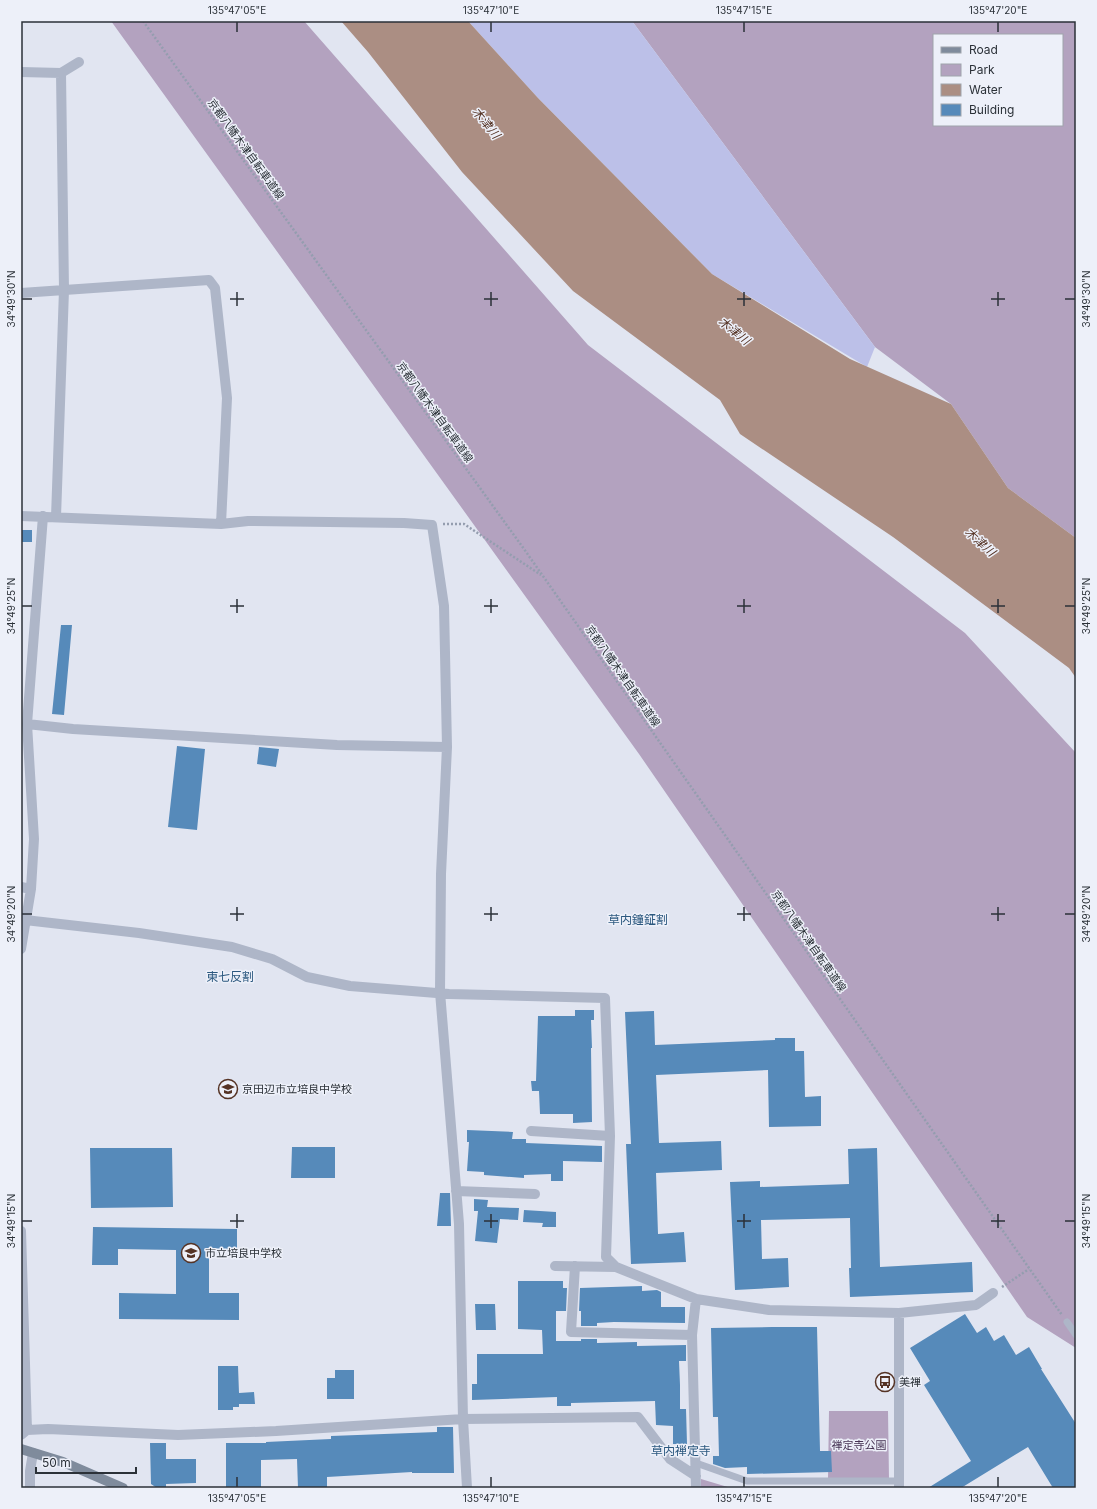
<svg xmlns="http://www.w3.org/2000/svg" width="1097" height="1509" font-family="Inter,'Noto Sans JP',sans-serif">
<rect width="100%" height="100%" fill="#e1e5f1"/>
<!-- green -->
<path fill="#b3a2bf" fill-rule="evenodd" d="M111 21H304L588 345 965 633 1076 753V1348L1027 1317 639 754Z
M632 21H1076V538L1008 488 951 404 875 347ZM934 35H1062V125H934Z
M829 1411H888L889 1480 828 1479Z
M701 1479 731 1488H701Z"/>
<!-- sand -->
<path fill="#bcc0e8" d="M468 21H632L875 347 867 367 712 274 538 98Z"/>
<!-- water -->
<path fill="#ab8e83" d="M341 21H468L538 98 712 274 850 359 951 404 1008 488 1076 538V678L1069 668 893 537 740 434 720 400 573 291 462 172 368 52Z"/>
<!-- building -->
<path fill="#568aba" d="M21 530H32V542H21Z
M61 625H72L64 715 52 714Z
M177 746 205 749 197 830 168 827Z
M259 747 279 749 276 767 257 764Z
M575 1010H594V1020H591L592 1048H591L592 1122 573 1123V1114H540L539 1091H532L531 1081H536L538 1016H575Z
M654 1011 655 1045 775 1040V1038H795V1051H804L805 1097 821 1096V1126L769 1127 768 1070 656 1075 659 1143 721 1141 722 1170 656 1173 658 1234 684 1232 686 1262 631 1264 626 1144H631L625 1012Z
M467 1130 513 1132 512 1139H526V1143L602 1146V1162L563 1161V1181H551V1174L524 1175V1178L484 1175V1172L467 1171 469 1142H467Z
M292 1147H335V1178H291Z
M90 1148H172L173 1207 91 1208Z
M877 1148 880 1267 972 1262 973 1292 850 1297 849 1268H851L850 1218 761 1220 762 1259 788 1258 789 1287 735 1290 730 1182 760 1181V1187L849 1184 848 1149Z
M440 1193H450L451 1226H437Z
M474 1199 488 1200 487 1207 519 1208 518 1220 500 1219 497 1243 475 1241 478 1211H474Z
M524 1210 556 1212V1227H542L543 1223 523 1222Z
M93 1227 237 1229V1250H209V1293H239V1320L119 1319V1293L176 1294V1250L118 1249V1265H92Z
M518 1281H563V1288H567L566 1311H556V1341H581V1339H597V1343L637 1342V1346L686 1345V1361H679L680 1385V1409H686L687 1444H673V1426L656 1425 655 1401 571 1403V1406H557V1397L472 1400V1384H477V1354H543L542 1330 518 1329Z
M642 1286V1291L657 1290 661 1292V1307H685V1323L614 1322 597 1323V1326H581V1311H579L580 1288Z
M475 1304H495L496 1330H476Z
M965 1314 977 1333 986 1327 994 1341 1004 1335 1016 1355 1029 1347 1042 1369H1041L1076 1424V1488H1053L1028 1447 961 1488H928L971 1461 924 1385 930 1381 910 1348Z
M772 1327H817L820 1451H831L832 1472 747 1474V1467L725 1468 713 1464V1456H719L718 1417H713L711 1328Z
M218 1366H238L239 1393 254 1392 255 1404H239V1407H233V1410H218Z
M335 1370H354V1399H327V1378H335Z
M437 1427H453L454 1473H412V1472L327 1477V1488H298L297 1459 261 1460V1488H226V1443H266V1442L331 1439V1436L437 1432Z
M150 1443H166V1459H196V1483L166 1484V1488H157L151 1484Z"/>
<g fill="none" stroke-linecap="round" stroke-linejoin="round">
<!-- path -->
<path stroke="#949daf" stroke-width="2.5" stroke-dasharray="2 2" stroke-linecap="butt" d="M143 21 524 549 1062 1315
M443 524H464L541 575
M1002 1287 1029 1269"/>
<!-- lane -->
<path stroke="#aeb6c8" stroke-width="7" d="M1067 1322 1076 1335
M696 1463 747 1481H899"/>
<!-- street -->
<path stroke="#aeb6c8" stroke-width="10" d="M21 72 61 73 79 62
M21 293 209 280 215 288 227 398 221 524
M21 516 221 524 248 521 404 523 432 525 444 606 447 747 441 874 440 992 459 1224 463 1419 467 1488
M56 517 64 290 61 73
M27 724 73 729 337 745 447 747
M21 887 31 889
M25 920 139 933 232 947 272 959 307 977 350 986 449 994 605 998 610 1136 606 1257 616 1267 696 1299 769 1310 899 1313 976 1305 993 1293
M21 949 31 889 34 839 27 724 43 516
M531 1131 610 1136
M456 1191 535 1194
M21 1231 27 1430
M555 1266 616 1267
M575 1266 571 1332 692 1335
M696 1299 692 1335 696 1488
M899 1313V1488
M21 1435 27 1430 48 1429 178 1435 276 1431 463 1419 638 1417 670 1459 696 1476
M30 1488V1471L33 1453"/>
<!-- secondary -->
<path stroke="#7f8b9c" stroke-width="10" d="M21 1449 63 1462 123 1488"/>
</g>
<!-- ticks -->
<path fill="none" stroke="#2b3138" stroke-width="1.5" d="M237 22V32M491 22V32M744 22V32M998 22V32M237 292V306M491 292V306M744 292V306M998 292V306M22 299H32M230 299H244M484 299H498M737 299H751M991 299H1005M1065 299H1075M237 599V613M491 599V613M744 599V613M998 599V613M22 606H32M230 606H244M484 606H498M737 606H751M991 606H1005M1065 606H1075M237 907V921M491 907V921M744 907V921M998 907V921M22 914H32M230 914H244M484 914H498M737 914H751M991 914H1005M1065 914H1075M237 1214V1228M491 1214V1228M744 1214V1228M998 1214V1228M22 1221H32M230 1221H244M484 1221H498M737 1221H751M991 1221H1005M1065 1221H1075M237 1477V1487M491 1477V1487M744 1477V1487M998 1477V1487"/>
<!-- icons -->
<defs>
<symbol id="school-ring" viewBox="-11 -11 22 22"><circle r="9.5" fill="#edf0f9" stroke="#553325" stroke-width="1.5"/><path d="M0-5L7-2L0 1L-7-2ZM-4 1L0 2.5L4 1V4Q0 6-4 4Z" fill="#553325"/></symbol>
<symbol id="bus-ring" viewBox="-11 -11 22 22"><circle r="9.5" fill="#edf0f9" stroke="#553325" stroke-width="1.5"/><path d="M-5-6H5V4H4V6H2V4H-2V6H-4V4H-5ZM-3.5-4V0h7V-4ZM-3.5 1.2v1.5H-2V1.2ZM2 1.2v1.5H3.5V1.2Z" fill="#553325"/></symbol>
</defs>
<g fill-rule="evenodd">
<use href="#school-ring" x="217" y="1078" width="22" height="22"/>
<use href="#school-ring" x="180" y="1242" width="22" height="22"/>
<use href="#bus-ring" x="874" y="1371" width="22" height="22"/>
</g>
<g text-anchor="middle" stroke-width="3" stroke-linejoin="round" paint-order="stroke">
<!-- street labels -->
<g font-size="11" fill="#2b3138" stroke="#edf0f9">
<text transform="translate(246 149) rotate(54)" y="4">京都八幡木津自転車道線</text>
<text transform="translate(435 412) rotate(54)" y="4">京都八幡木津自転車道線</text>
<text transform="translate(623 676) rotate(55)" y="4">京都八幡木津自転車道線</text>
<text transform="translate(809 941) rotate(55)" y="4">京都八幡木津自転車道線</text>
</g>
<!-- poi labels -->
<g font-size="11" fill="#2b3138" stroke="#edf0f9" text-anchor="start">
<text x="242" y="1093">京田辺市立培良中学校</text>
<text x="205" y="1257">市立培良中学校</text>
<text x="899" y="1386">美禅</text>
</g>
<!-- park labels -->
<g font-size="11" fill="#463253" stroke="#edf0f9">
<text x="859" y="1449">禅定寺公園</text>
</g>
<!-- water labels -->
<g font-size="12" font-style="italic" fill="#553325" stroke="#edf0f9">
<text transform="translate(486 123) rotate(51)" y="4">木津川</text>
<text transform="translate(734 331) rotate(39)" y="4">木津川</text>
<text transform="translate(980 542) rotate(42)" y="4">木津川</text>
</g>
<!-- neighbourhood labels -->
<g font-size="12" fill="#2c587f" stroke="#edf0f9">
<text x="638" y="924">草内鐘鉦割</text>
<text x="230" y="981">東七反割</text>
<text x="681" y="1455">草内禅定寺</text>
</g>
</g>
<!-- border -->
<rect width="1097" height="1509" fill="none" stroke="#edf0f9" stroke-width="44"/>
<!-- legend -->
<rect x="933" y="34" width="130" height="92" fill="#edf0f9" stroke="#9fa4ac"/>
<rect x="941" y="47" width="20" height="6" fill="#7f8b9c" stroke="#9fa4ac"/>
<text x="969" y="54" font-size="12" fill="#2b3138">Road</text>
<rect x="941" y="64" width="20" height="12" fill="#b3a2bf" stroke="#9fa4ac"/>
<text x="969" y="74" font-size="12" fill="#2b3138">Park</text>
<rect x="941" y="84" width="20" height="12" fill="#ab8e83" stroke="#9fa4ac"/>
<text x="969" y="94" font-size="12" fill="#2b3138">Water</text>
<rect x="941" y="104" width="20" height="12" fill="#568aba" stroke="#9fa4ac"/>
<text x="969" y="114" font-size="12" fill="#2b3138">Building</text>
<!-- scale -->
<path d="M36 1467v6h100v-6" fill="none" stroke="#2b3138" stroke-width="2"/>
<text x="42" y="1467" font-size="12" fill="#2b3138" stroke="#edf0f9" stroke-width="3" paint-order="stroke">50 m</text>
<rect x="22" y="22" width="1053" height="1465" fill="none" stroke="#2b3138" stroke-width="1.5"/>
<g font-size="10" text-anchor="middle" fill="#2b3138">
<text x="237" y="14">135°47'05"E</text>
<text x="491" y="14">135°47'10"E</text>
<text x="744" y="14">135°47'15"E</text>
<text x="998" y="14">135°47'20"E</text>
<text transform="translate(11 299) rotate(-90)" y="4">34°49'30"N</text>
<text transform="translate(1086 299) rotate(-90)" y="4">34°49'30"N</text>
<text transform="translate(11 606) rotate(-90)" y="4">34°49'25"N</text>
<text transform="translate(1086 606) rotate(-90)" y="4">34°49'25"N</text>
<text transform="translate(11 914) rotate(-90)" y="4">34°49'20"N</text>
<text transform="translate(1086 914) rotate(-90)" y="4">34°49'20"N</text>
<text transform="translate(11 1221) rotate(-90)" y="4">34°49'15"N</text>
<text transform="translate(1086 1221) rotate(-90)" y="4">34°49'15"N</text>
<text x="237" y="1502">135°47'05"E</text>
<text x="491" y="1502">135°47'10"E</text>
<text x="744" y="1502">135°47'15"E</text>
<text x="998" y="1502">135°47'20"E</text>
</g>
</svg>
